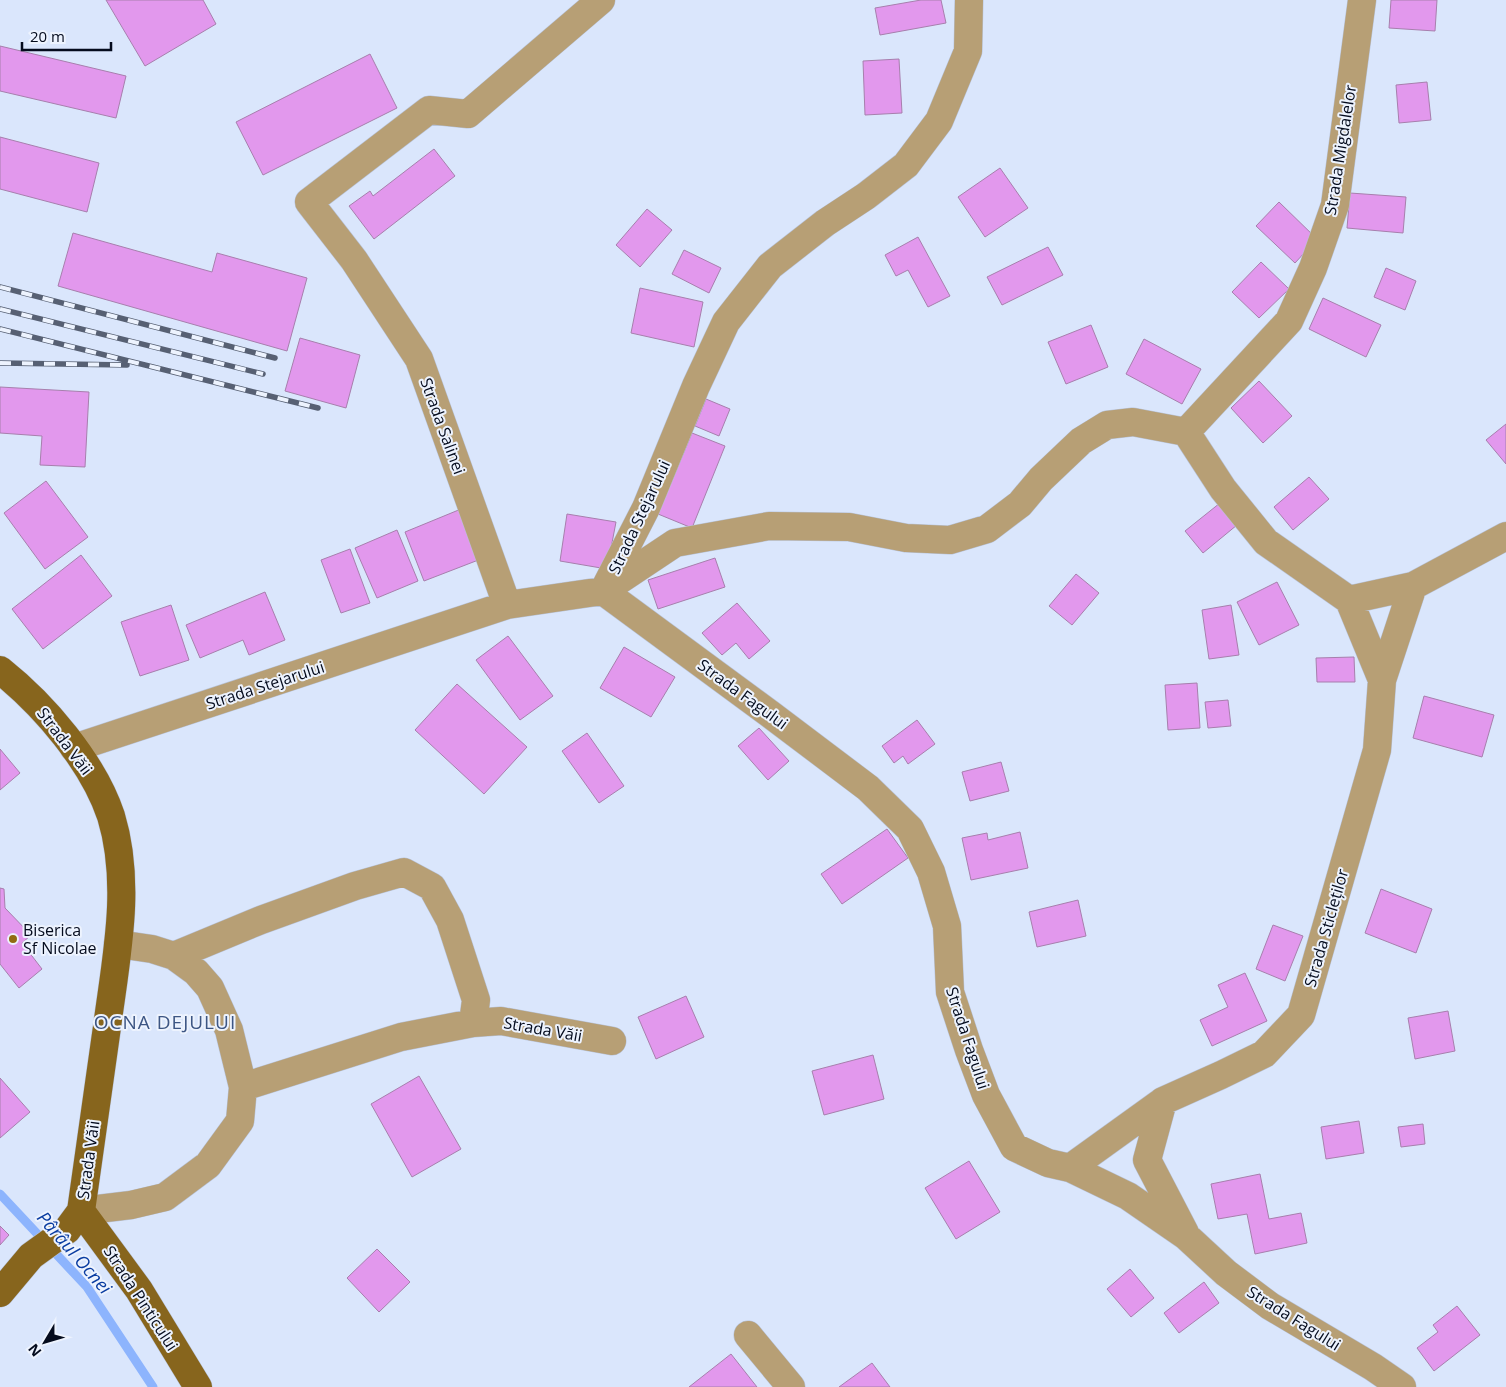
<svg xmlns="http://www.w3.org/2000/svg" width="1506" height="1387" font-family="'Open Sans',sans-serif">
<rect width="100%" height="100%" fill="#dae6fc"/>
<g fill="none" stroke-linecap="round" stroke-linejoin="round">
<!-- stream -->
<path stroke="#8db4fd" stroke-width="9" d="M0 1194 87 1287 153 1387"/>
</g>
<!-- building -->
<path fill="#e298ed" stroke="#a77fad" d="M106 0H203L216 24 145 66Z
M921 0H941L946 23 880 35 875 8Z
M1391 0H1437L1435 31 1389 28Z
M0 46 126 76 116 118 0 91Z
M370 54 397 108 263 175 236 122Z
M899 59 902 113 865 115 863 61Z
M1427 82 1431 120 1399 123 1396 85Z
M0 137 99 163 87 212 0 189Z
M434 149 455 176 374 239 349 206 370 191 373 196Z
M1000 168 1028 208 985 237 958 197Z
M1350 193 1406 197 1403 233 1347 228Z
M1279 202 1317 239 1295 263 1256 226Z
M647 209 672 230 640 267 616 245Z
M73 233 212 272 217 253 307 278 287 351 58 286Z
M918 237 950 296 928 307 908 270 896 276 885 255Z
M1048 247 1063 275 1002 305 987 277Z
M684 250 721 268 709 293 672 274Z
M1261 262 1289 289 1259 318 1232 292Z
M1386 268 1416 281 1405 310 1374 297Z
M640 288 703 302 694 347 631 333Z
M1323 298 1381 325 1366 357 1309 329Z
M1091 325 1108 367 1066 384 1048 342Z
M300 338 360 355 346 408 285 391Z
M1144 339 1201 369 1182 404 1126 374Z
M1259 381 1292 416 1263 443 1231 408Z
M0 387 89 392 85 467 40 465 42 436 0 433Z
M706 399 730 409 719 436 695 426Z
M1506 424V464L1486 440Z
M692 433 725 446 692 528 658 514Z
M1309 477 1329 499 1293 530 1274 507Z
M46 481 88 537 45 569 4 513Z
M1220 503 1237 525 1203 553 1185 531Z
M461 509 481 559 424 581 405 532Z
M567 514 616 522 607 569 560 561Z
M397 530 418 581 377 598 355 548Z
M350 549 370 603 341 613 321 560Z
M81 555 112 596 43 649 12 609Z
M715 558 725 587 658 609 648 580Z
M1076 574 1099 593 1072 625 1049 606Z
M1277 582 1299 625 1259 645 1237 602Z
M265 592 285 640 249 655 243 640 200 658 186 625Z
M737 603 770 641 749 659 736 643 722 655 702 633Z
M171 605 189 660 140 676 121 622Z
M1231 605 1239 655 1209 659 1202 610Z
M508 636 553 696 520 720 476 660Z
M624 647 675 677 651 717 600 688Z
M1354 657 1355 682H1317L1316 658Z
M1197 683 1200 728 1168 730 1165 685Z
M457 684 527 747 484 794 415 730Z
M1424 696 1494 715 1482 757 1413 738Z
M1228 700 1231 726 1208 728 1205 702Z
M917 720 935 744 908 764 903 756 894 763 882 746Z
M759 728 789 761 768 780 738 746Z
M587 733 624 786 599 803 562 751Z
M0 749 20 773 0 790Z
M1001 762 1009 791 970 801 962 772Z
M887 829 908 858 842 904 821 874Z
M1020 832 1028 868 971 880 962 838 987 833 988 840Z
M0 888 4 889 5 908 31 935 22 943 42 969 19 988 0 964Z
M1381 889 1432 909 1416 953 1365 933Z
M1078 900 1086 936 1037 947 1029 912Z
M1273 925 1303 936 1285 981 1256 969Z
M1245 973 1267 1021 1212 1046 1200 1020 1228 1007 1218 985Z
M686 996 704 1037 656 1059 638 1017Z
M1448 1011 1455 1051 1415 1059 1408 1018Z
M873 1055 884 1099 824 1115 812 1071Z
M419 1076 461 1149 412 1177 371 1104Z
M0 1078 30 1112 0 1138Z
M1359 1121 1364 1153 1326 1159 1321 1127Z
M1423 1124 1425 1144 1401 1147 1398 1127Z
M969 1161 1000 1212 956 1239 925 1188Z
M1260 1174 1269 1219 1301 1213 1307 1243 1255 1254 1247 1214 1218 1219 1211 1184Z
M0 1226 9 1235 0 1245Z
M377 1249 410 1282 379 1312 347 1278Z
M1130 1269 1154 1298 1131 1317 1107 1289Z
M1204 1282 1219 1303 1179 1333 1164 1313Z
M1457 1306 1480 1335 1434 1371 1417 1348 1438 1332 1433 1325Z
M731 1354 757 1387H689Z
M872 1363 890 1387H839Z"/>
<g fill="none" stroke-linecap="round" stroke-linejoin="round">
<defs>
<path id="minor" d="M1186 432 1289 321 1313 268 1335 205 1362 0
M605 588 646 508 696 386 726 322 770 266 825 223 866 196 906 165 939 121 968 51 969 0
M603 591 770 714 868 788 910 829 931 872 947 926 950 992 969 1050 986 1095 1014 1147 1048 1163 1070 1168 1128 1196 1186 1236 1226 1273 1270 1306 1373 1367 1402 1387
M1349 600 1382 680
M507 605 419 359 354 260 309 202 429 110 468 114 601 0
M74 748 507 605 603 591 675 543 769 526 849 527 906 538 950 540 987 529 1020 504 1041 479 1081 441 1107 425 1133 422 1186 432 1223 489 1266 542 1349 600 1413 586 1506 536
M174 956 261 920 355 886 404 872 432 887 450 920 476 1000 473 1023
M243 1087 401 1037 473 1023 501 1021 612 1041
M1163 1101 1147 1160 1185 1233
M1070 1168 1163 1101 1221 1075 1264 1054 1301 1015 1377 750 1382 680 1413 586
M81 1211 131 1205 165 1197 208 1165 240 1121 243 1087 229 1030 210 988 196 972 174 956 152 949 118 944
M748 1335 791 1387"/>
<path id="major" d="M0 670C44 705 93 762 111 816 132 885 116 958 107 1027 98 1088 90 1150 81 1211L67 1230 31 1256 0 1293
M81 1211 139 1290 198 1387"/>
</defs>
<!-- minor casing -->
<use href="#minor" stroke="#b8c3d8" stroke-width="29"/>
<!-- major casing -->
<use href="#major" stroke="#b8c3d8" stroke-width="29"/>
<!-- minor -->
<use href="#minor" stroke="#b79f75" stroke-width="28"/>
<!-- major -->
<use href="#major" stroke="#87651d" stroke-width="28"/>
<defs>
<path id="rail" d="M0 287 275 358
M0 309 263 374
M0 329 318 408
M0 363 127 365"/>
</defs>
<!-- rail casing -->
<use href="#rail" stroke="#576073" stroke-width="5.5"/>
<!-- rail -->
<use href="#rail" stroke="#edf3fe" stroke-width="4" stroke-dasharray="11" stroke-linecap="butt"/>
</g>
<!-- markers -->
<circle fill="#916b12" stroke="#edf3fe" stroke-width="2" cx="13" cy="939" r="5"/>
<g text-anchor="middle" stroke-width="4" stroke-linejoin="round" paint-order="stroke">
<!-- street labels -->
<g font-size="16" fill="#040b1d" stroke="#edf3fe">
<text transform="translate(1340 150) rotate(-81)" y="6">Strada Migdalelor</text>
<text transform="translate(443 426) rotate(70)" y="6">Strada Salinei</text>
<text transform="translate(639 517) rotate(-65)" y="6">Strada Stejarului</text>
<text transform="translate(265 685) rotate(-18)" y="6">Strada Stejarului</text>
<text transform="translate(743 694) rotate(36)" y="6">Strada Fagului</text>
<text transform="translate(65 741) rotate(53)" y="6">Strada Văii</text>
<text transform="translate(1326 928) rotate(-74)" y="6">Strada Sticleților</text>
<text transform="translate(543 1029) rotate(10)" y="6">Strada Văii</text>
<text transform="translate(968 1038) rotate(72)" y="6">Strada Fagului</text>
<text transform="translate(88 1160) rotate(-82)" y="6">Strada Văii</text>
<text transform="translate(141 1298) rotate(57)" y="6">Strada Pinticului</text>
<text transform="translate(1294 1318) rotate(32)" y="6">Strada Fagului</text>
</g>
<!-- poi labels -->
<g font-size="16" fill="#040b1d" stroke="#edf3fe" text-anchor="start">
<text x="23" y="936">Biserica<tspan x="23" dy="18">Sf Nicolae</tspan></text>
</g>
<!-- water labels -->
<g font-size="18" font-style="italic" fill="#093ca1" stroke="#edf3fe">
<text transform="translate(74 1253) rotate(49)" y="6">Pârâul Ocnei</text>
</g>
<!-- quarter labels -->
<g font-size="19" letter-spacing="1" fill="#3d5684" stroke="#edf3fe">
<text x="165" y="1029">OCNA DEJULUI</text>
</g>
</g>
<!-- north arrow -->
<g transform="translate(45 1342) rotate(232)" stroke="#edf3fe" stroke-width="4" paint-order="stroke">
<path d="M0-4L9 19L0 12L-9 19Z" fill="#040b1d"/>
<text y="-8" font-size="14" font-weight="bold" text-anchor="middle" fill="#040b1d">N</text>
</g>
<!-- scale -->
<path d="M22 42v8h89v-8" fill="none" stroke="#040b1d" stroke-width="2.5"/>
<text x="30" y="42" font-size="15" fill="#040b1d" stroke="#edf3fe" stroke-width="4" paint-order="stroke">20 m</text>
</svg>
